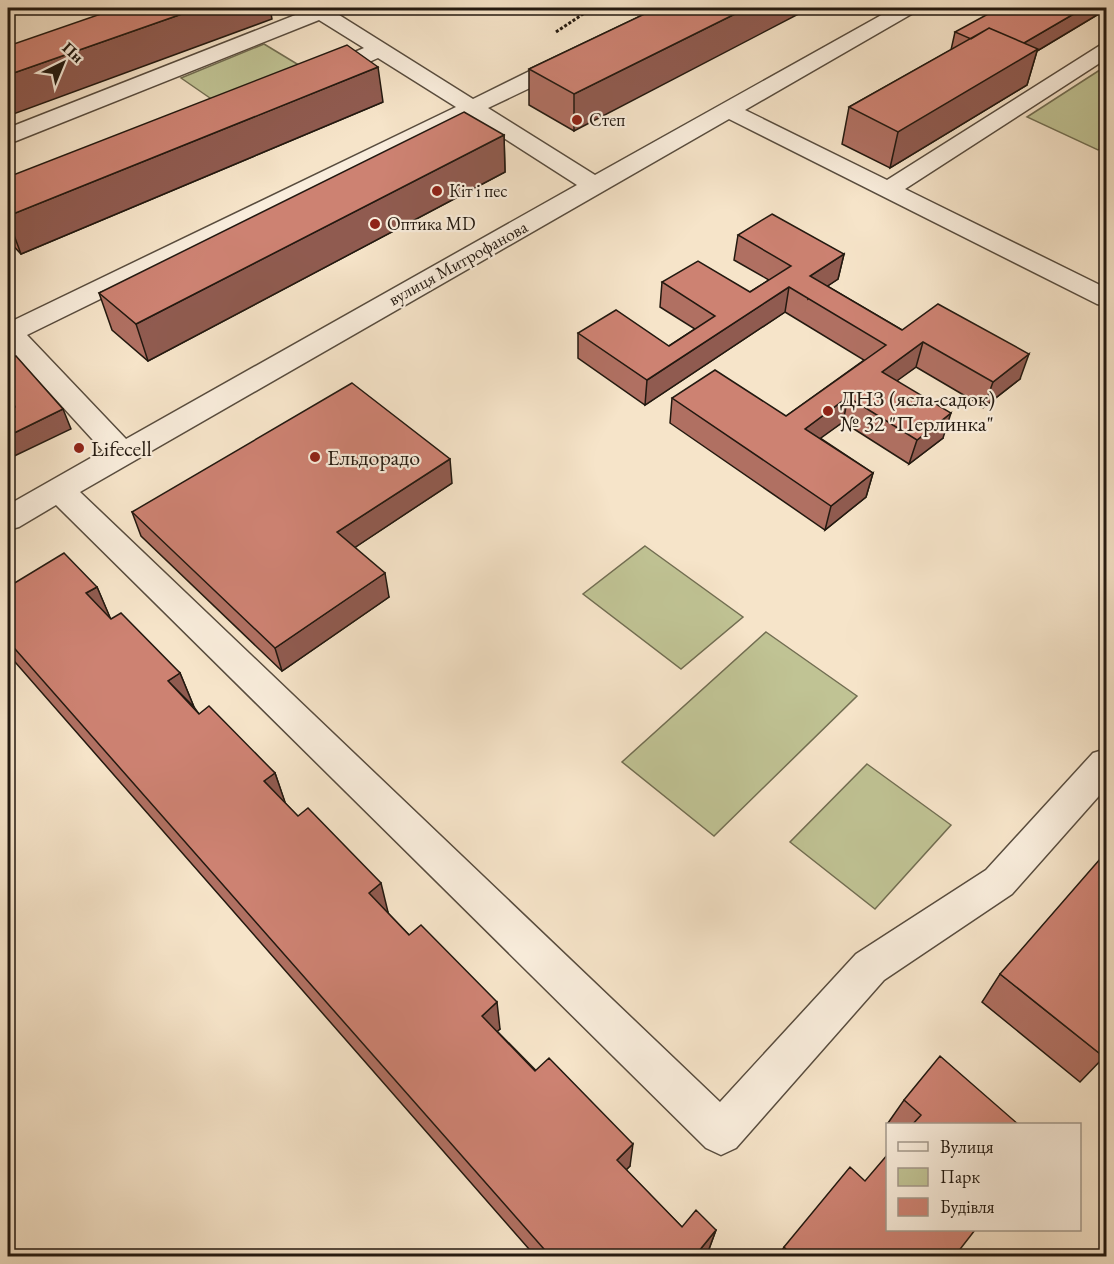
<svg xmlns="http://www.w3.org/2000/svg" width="1114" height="1264" font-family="'EB Garamond',serif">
<rect width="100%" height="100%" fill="#f6e4c9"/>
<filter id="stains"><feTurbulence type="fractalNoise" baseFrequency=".00333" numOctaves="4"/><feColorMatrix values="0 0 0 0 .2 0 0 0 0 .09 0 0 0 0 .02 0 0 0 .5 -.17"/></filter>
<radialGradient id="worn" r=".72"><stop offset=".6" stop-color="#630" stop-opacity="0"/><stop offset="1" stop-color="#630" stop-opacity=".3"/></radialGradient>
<!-- green -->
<path fill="#c0c394" stroke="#726e52" stroke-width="1.5" d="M264 44 307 70 223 107 181 78Z
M1106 66V144L1098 150 1027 117Z
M645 546 743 617 681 669 583 594Z
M766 632 857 696 714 836 622 762Z
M867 764 951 825 875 909 790 842Z"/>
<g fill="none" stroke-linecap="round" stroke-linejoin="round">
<defs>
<path id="minor" d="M307 8H328L473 99 560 56 568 55 576 56 579 61 576 66 488 108 595 175 894 8H918L915 12 745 110 887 180 1099 46 1106 44V59L905 189 1106 288V306L1097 304 729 119 80 492 720 1102 856 954 986 870 1093 753 1106 749V788L1012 894 884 980 736 1148 721 1155 706 1148 56 505 19 527 8 530V505L103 451 8 347V323L456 107 378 58 329 80 321 81 313 80 310 75 313 70 364 48 319 20 16 141 8 143V128L308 10ZM471 117 577 185 126 439 27 335Z"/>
</defs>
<!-- minor casing -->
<use href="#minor" stroke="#584c3e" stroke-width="3"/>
<!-- path -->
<path stroke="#231910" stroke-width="3" stroke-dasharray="3 2" stroke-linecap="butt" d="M556 32 592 8"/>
<!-- minor -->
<use href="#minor" fill="#f9eddc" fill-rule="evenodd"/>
</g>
<!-- wall -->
<path fill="#b07062" stroke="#231910" stroke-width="1.5" d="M657 8 574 131 529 105V69Z
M1107 8V9L1037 51 1027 85 890 168 842 144 849 107 951 50 955 32Z
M383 102 21 254 8 240V177Z
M504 135 505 172 148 361 112 330 99 293Z
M738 235 844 254 838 279 827 286 902 330 1020 379 984 407 916 367 897 380 943 438 909 464 843 422 820 438 873 473 866 497 825 530 670 423 672 398 786 416 864 360 785 312 645 405 578 358V333L669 346 695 329 660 307 662 282 750 292 769 280 734 260Z
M1107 235V244L1104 243Z
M452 483 355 547 389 597 282 671 141 536 132 512Z
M8 587H97L110 618 180 673 194 707 199 714 275 773 285 803 388 912V913L500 1029 497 1031 630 1166 626 1170 682 1227 716 1230 709 1249 702 1257H536L8 654Z
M1000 974 1104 1057 1080 1082 982 1002Z
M904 1100 1019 1125H890L888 1123Z
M865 1181 954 1257H778L784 1247Z"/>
<!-- shaded-wall -->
<path fill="#905b50" stroke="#231910" stroke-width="1.5" d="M199 8H270L272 19 8 116V75Z
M747 8H810L574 131V94Z
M1084 8H1107V9L1037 51 1027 85 890 168 898 132 1005 54Z
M378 67 383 102 21 254 8 219V216Z
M504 135 505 172 148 361 136 324Z
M844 254 838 279 808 299 810 276Z
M789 287 785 312 645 405 647 380Z
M923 342 916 367 876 396 882 372Z
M1029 354 1020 379 984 407 993 382Z
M8 390 24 427 8 435Z
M848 397 843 422 800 453 805 429Z
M63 409 71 429 8 459V436Z
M951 413 943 438 909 464 917 440Z
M450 459 452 483 342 556 337 532Z
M873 473 866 497 825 530 831 506Z
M385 573 389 597 282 671 275 648Z
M97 587 112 622 86 593Z
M180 673 194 707 168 681Z
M275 773 286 805 264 781Z
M381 883 388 912 376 923 369 893Z
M497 1002 500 1029 486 1042 482 1016Z
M633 1144 630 1166 614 1182 617 1160Z
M716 1230 709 1249 702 1257H694Z"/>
<!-- building -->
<path fill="#cd8272" stroke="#231910" stroke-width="1.5" d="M118 8H199L8 75V46Z
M657 8H747L574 94 529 69Z
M999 8H1084L1024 43 989 28 971 39 955 32Z
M989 28 1038 49 898 132 849 107Z
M347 45 378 67 8 216V177Z
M464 112 504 135 136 324 99 293Z
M772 214 844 254 810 276 902 330 938 304 1029 354 993 382 923 342 882 372 951 413 917 440 848 397 805 429 873 473 831 506 672 398 715 370 786 416 886 345 789 287 647 380 578 333 616 310 669 346 715 316 662 282 698 261 750 292 791 266 738 235Z
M16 356 63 409 8 436V411L15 407 8 390V360Z
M352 383 450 459 337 532 385 573 275 648 132 512Z
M64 553 97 587 86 593 111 619 121 613 180 673 168 681 199 714 209 706 275 773 264 781 298 816 308 808 381 883 369 893 409 935 421 925 497 1002 482 1016 535 1071 549 1058 633 1144 617 1160 682 1227 696 1210 716 1230 694 1257H551L8 641V587Z
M1107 851V1053L1104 1057 1000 974Z
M940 1056 1019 1125H912L921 1115 904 1100Z
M888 1154V1230H975L954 1257H793L784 1247 850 1167 865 1181Z"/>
<!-- markers -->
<g fill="#8f2418" stroke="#f9eddc" stroke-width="2">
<circle cx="577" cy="120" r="6"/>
<circle cx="437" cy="191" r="6"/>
<circle cx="375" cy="224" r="6"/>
<circle cx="828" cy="411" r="6"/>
<circle cx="79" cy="448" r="6"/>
<circle cx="315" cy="457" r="6"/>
</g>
<g text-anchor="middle" stroke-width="4.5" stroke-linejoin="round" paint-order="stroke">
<!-- far-poi labels -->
<g font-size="18" fill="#231910" stroke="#f9eddc" text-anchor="start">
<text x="589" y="126">Степ</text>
<text x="449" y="197">Кіт і пес</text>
<text x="387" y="230">Оптика MD</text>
</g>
<!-- far-street labels -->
<g font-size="18" fill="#231910" stroke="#f9eddc">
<text transform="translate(458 263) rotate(-29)" y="6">вулиця Митрофанова</text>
</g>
<!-- poi labels -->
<g font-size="22" fill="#231910" stroke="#f9eddc" text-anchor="start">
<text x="840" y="406">ДНЗ (ясла-садок)<tspan x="840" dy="25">№ 32 "Перлинка"</tspan></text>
<text x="91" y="456">Lifecell</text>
<text x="327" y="465">Ельдорадо</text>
</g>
</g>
<!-- margin -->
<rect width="1114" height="1264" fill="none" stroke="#f6e4c9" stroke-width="30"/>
<rect x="9" y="9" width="1096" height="1246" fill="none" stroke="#231910" stroke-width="3"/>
<rect x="15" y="15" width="1084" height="1234" fill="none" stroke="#231910" stroke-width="1.5"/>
<!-- legend -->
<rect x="886" y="1123" width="195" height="108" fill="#f9eddc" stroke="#a3988a" stroke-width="1.5"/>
<rect x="898" y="1142" width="30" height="9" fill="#f9eddc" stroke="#a3988a" stroke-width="1.5"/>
<text x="940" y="1153" font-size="18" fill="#231910">Вулиця</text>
<rect x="898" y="1168" width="30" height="18" fill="#c0c394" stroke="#a3988a" stroke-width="1.5"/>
<text x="940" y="1183" font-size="18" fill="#231910">Парк</text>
<rect x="898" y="1198" width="30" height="18" fill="#cd8272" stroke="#a3988a" stroke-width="1.5"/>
<text x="940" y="1213" font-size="18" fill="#231910">Будівля</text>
<!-- north arrow -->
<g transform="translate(63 63) rotate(43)" stroke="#f9eddc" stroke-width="4.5" paint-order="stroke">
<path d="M0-4.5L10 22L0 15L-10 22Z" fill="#231910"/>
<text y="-9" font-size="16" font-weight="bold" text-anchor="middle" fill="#231910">Пн</text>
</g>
<rect width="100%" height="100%" filter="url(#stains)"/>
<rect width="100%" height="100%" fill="url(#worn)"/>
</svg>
